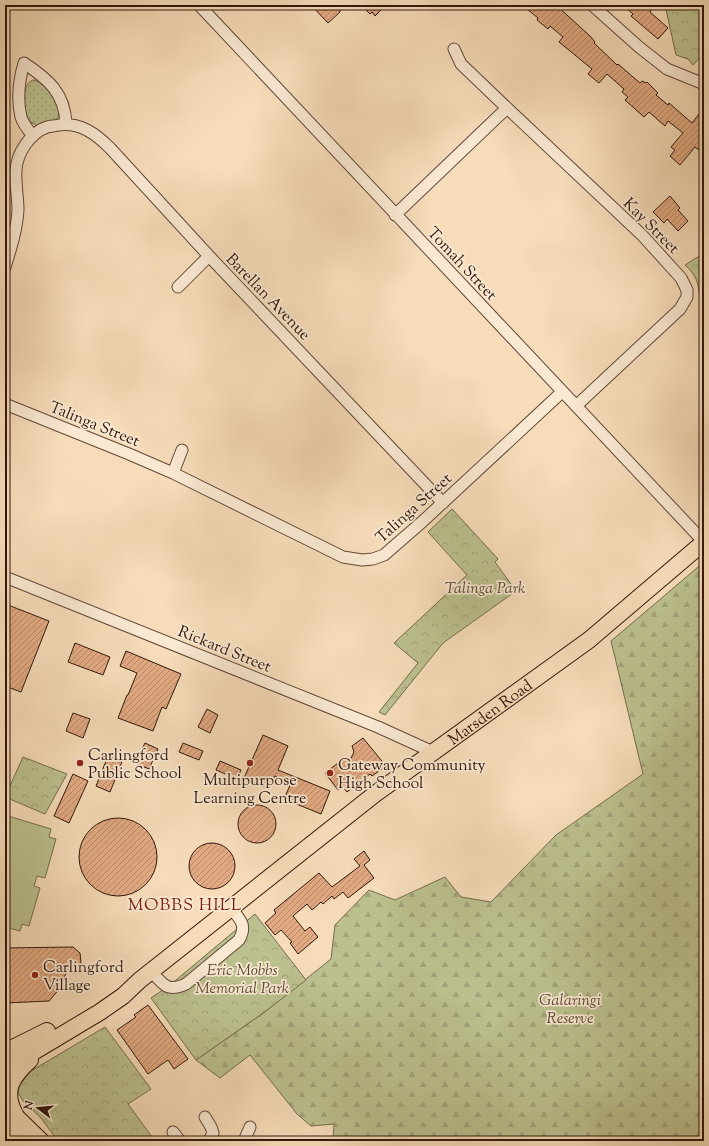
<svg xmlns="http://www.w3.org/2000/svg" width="709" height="1146" font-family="'Sorts Mill Goudy',serif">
<defs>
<pattern id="grass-dots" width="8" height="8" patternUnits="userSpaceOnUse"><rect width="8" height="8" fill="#bcc08f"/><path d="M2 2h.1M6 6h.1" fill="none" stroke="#a2a47a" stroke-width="1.8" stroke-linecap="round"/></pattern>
<pattern id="forest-firs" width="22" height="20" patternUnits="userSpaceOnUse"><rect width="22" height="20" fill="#bcc08f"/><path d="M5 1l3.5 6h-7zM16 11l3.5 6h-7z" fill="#a2a47a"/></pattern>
<pattern id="park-crowns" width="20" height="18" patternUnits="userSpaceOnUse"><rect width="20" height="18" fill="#bcc08f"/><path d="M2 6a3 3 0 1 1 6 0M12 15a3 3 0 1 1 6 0" fill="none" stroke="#a2a47a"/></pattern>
<pattern id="building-hatch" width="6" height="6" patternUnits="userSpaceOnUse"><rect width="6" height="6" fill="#e2aa82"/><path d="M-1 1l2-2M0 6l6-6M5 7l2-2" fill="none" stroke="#b88969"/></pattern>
</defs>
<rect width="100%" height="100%" fill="#f6dcb9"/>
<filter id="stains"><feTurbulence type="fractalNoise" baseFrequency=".005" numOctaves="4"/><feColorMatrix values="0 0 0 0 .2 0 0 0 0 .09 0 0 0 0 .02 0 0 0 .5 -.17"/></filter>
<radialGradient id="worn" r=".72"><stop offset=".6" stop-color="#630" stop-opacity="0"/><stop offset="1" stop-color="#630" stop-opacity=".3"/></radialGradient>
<!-- grass -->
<path fill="url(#grass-dots)" stroke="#766b4e" d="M33 80C45 80 68 111 55 121 51 124 42 125 37 126L29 121C24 112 20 84 33 80Z"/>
<!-- forest -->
<path fill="url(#forest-firs)" stroke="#766b4e" d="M704 562V1141H333L334 1124 311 1126 297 1114 250 1055 220 1078 196 1060 266 1011 331 959 335 925 369 890 395 900 445 877 461 897 491 902 556 835 643 774 611 641Z"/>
<!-- park -->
<path fill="url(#park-crowns)" stroke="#766b4e" d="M665 5H703L704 11V53L693 65 688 59 676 55Z
M704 253V294L699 292C698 280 694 273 685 265Z
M452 509 498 559 495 562 516 591 443 643 385 715 379 712 418 663 394 643 467 575 428 532Z
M23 757 67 774 45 814 5 797Z
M255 914 306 980 266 1011 196 1060 151 998 170 985Z
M105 1027 151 1089 128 1104 155 1141H58L41 1118 23 1101 18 1093 19 1086 31 1071Z"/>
<!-- pitch -->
<path fill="#bcc08f" stroke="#766b4e" d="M5 815 51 829 49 837 56 839 45 878 37 876 34 886 40 888 29 926 22 924 20 931 5 927Z"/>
<!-- building -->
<path fill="url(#building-hatch)" stroke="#30160d" d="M311 5H337L340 8V12L328 23Z
M361 5H386L375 16 372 12 370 14Z
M522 5H556L590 36 595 42 594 43 617 65 618 64 640 83 642 81 646 83 647 82 658 93 656 95 668 105 669 103 692 123 699 114 704 119V154L695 147 680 165 670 156 675 150 671 147 683 133 668 121 665 126 649 112 644 117 625 100 628 97 622 92 624 89 607 74 599 83 588 74 592 69 559 42 563 37 550 26 548 29 537 20 538 18Z
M623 5H645L651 10 650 12 668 28 658 39 631 16 633 14Z
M670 196 680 208 678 210 688 221 678 231 667 219 664 223 653 212Z
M8 605 49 621 21 692 5 686V613Z
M75 643 110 657 103 675 68 662Z
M126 651 181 674 166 709 162 707 153 731 118 718 127 695H128L137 673 120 666Z
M207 709 218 715 210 733 198 727Z
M73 713 90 719 83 738 66 731Z
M263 735 288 746 278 770 330 791 321 814 284 799 291 783 275 776 269 789 244 778Z
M363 738 386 766 372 776 370 774 347 792 343 787 338 790 325 773 342 760 351 758 354 752 352 746Z
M145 743 158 749 149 769 135 763Z
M183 743 203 751 199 760 179 752Z
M108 756 122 762 110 792 96 786Z
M220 761 241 770 237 779 216 770Z
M73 774 88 781 69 823 54 816Z
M238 824a19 19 0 1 1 38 0a19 19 0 1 1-38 0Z
M79 857a39 39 0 1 1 78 0a39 39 0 1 1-78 0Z
M189 866a23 23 0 1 1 46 0a23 23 0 1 1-46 0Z
M364 851 370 860 364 865 374 878 348 898 343 892 334 899 332 896 323 904 321 902 312 910 307 904 293 916 305 931 310 927 318 937 298 954 290 943 292 942 281 930 275 935 265 923 276 913 274 910 319 873 332 887 360 866 354 859Z
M73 947 80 953 82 973H73L67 972 61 982V987L49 1001 5 1003V948Z
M148 1005 188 1059 174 1069 168 1060 148 1074 117 1030 136 1017 134 1015Z"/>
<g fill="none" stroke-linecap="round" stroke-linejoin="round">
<defs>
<path id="minor" d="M199 5 704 542
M592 5 639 47 667 69 704 84
M454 49 461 64 507 108 642 235 681 278 687 290V297L680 309 576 406
M33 136C28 130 23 124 21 117 17 100 19 80 24 63 48 79 65 93 66 124
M395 215 507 108
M5 267C11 248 17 229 18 210 18 197 15 183 16 170 17 153 30 133 47 127 51 126 55 126 59 125 80 122 96 134 110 148L209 256 443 503
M178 287 209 256
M5 404 129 454 173 473 343 557 362 560 373 559 384 555 422 522 562 392
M173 473 182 450
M5 577 378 727 433 752
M152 972C164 986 168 992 186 984L239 940C247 926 241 920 231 908
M205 1117 211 1127 213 1133 209 1141
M173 1132 180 1141
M5 1136 6 1135
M244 1141 250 1127"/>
<g id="highway">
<path d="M5 1052 47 1031"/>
<path id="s1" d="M5 1069 100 1012 123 996 140 980 375 794 589 640 704 542"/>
<path d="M6 1107 41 1141"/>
<path d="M15 1114C2 1091 12 1076 30 1060"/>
<path d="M5 1121 15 1132 20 1141"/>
</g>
</defs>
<!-- minor casing -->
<use href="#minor" stroke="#624838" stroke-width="13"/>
<!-- highway casing -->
<use href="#highway" stroke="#30160d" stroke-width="18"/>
<!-- minor -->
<use href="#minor" stroke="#f9e8d2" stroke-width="11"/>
<!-- highway -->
<use href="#highway" stroke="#f6dcb9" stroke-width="16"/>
</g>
<!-- markers -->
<g fill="#8f2418" stroke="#f9e8d2" stroke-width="1.5">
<circle cx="80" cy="763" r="4"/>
<circle cx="250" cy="763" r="4"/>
<circle cx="330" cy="773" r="4"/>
<circle cx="35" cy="975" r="4"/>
</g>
<g text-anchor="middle" stroke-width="3.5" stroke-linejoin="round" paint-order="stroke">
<!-- street labels -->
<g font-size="16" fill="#30160d" stroke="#f9e8d2">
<text transform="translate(652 225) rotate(45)" y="6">Kay Street</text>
<text transform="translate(463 263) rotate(47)" y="6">Tomah Street</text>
<text transform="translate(269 296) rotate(46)" y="6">Barellan Avenue</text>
<text transform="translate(95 423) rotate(22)" y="6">Talinga Street</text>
<text transform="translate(413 507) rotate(-42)" y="6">Talinga Street</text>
<text transform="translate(225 648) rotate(22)" y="6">Rickard Street</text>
<text dy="6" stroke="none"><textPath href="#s1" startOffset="603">Marsden Road</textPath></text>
</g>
<!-- park labels -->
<g font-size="16" font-style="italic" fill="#5a4934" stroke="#f9e8d2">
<text x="485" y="593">Talinga Park</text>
<text x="242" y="975">Eric Mobbs<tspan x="242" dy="18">Memorial Park</tspan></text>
<text x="570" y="1005">Galaringi<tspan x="570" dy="18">Reserve</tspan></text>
</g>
<!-- poi labels -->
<g font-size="16" fill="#30160d" stroke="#f9e8d2" text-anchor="start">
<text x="88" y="760">Carlingford<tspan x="88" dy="18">Public School</tspan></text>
<text x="338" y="770">Gateway Community<tspan x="338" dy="18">High School</tspan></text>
<text x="250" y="785" text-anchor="middle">Multipurpose<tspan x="250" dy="18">Learning Centre</tspan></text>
<text x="43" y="972">Carlingford<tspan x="43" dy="18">Village</tspan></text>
</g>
<!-- neighbourhood labels -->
<g font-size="17" letter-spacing="1" fill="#7a1f14" stroke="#f9e8d2">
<text x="185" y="910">MOBBS HILL</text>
</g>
</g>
<!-- margin -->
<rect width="709" height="1146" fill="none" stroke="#f6dcb9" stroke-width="20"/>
<rect x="6" y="6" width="697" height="1134" fill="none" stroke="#30160d" stroke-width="2"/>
<rect x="10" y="10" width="689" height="1126" fill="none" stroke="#30160d"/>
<!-- north arrow -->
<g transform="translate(38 1108) rotate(286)" stroke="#f9e8d2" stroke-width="3" paint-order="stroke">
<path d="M0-3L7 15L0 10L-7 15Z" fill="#30160d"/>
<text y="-6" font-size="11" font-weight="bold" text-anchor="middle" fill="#30160d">N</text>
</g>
<rect width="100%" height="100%" filter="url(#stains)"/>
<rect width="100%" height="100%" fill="url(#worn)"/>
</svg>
